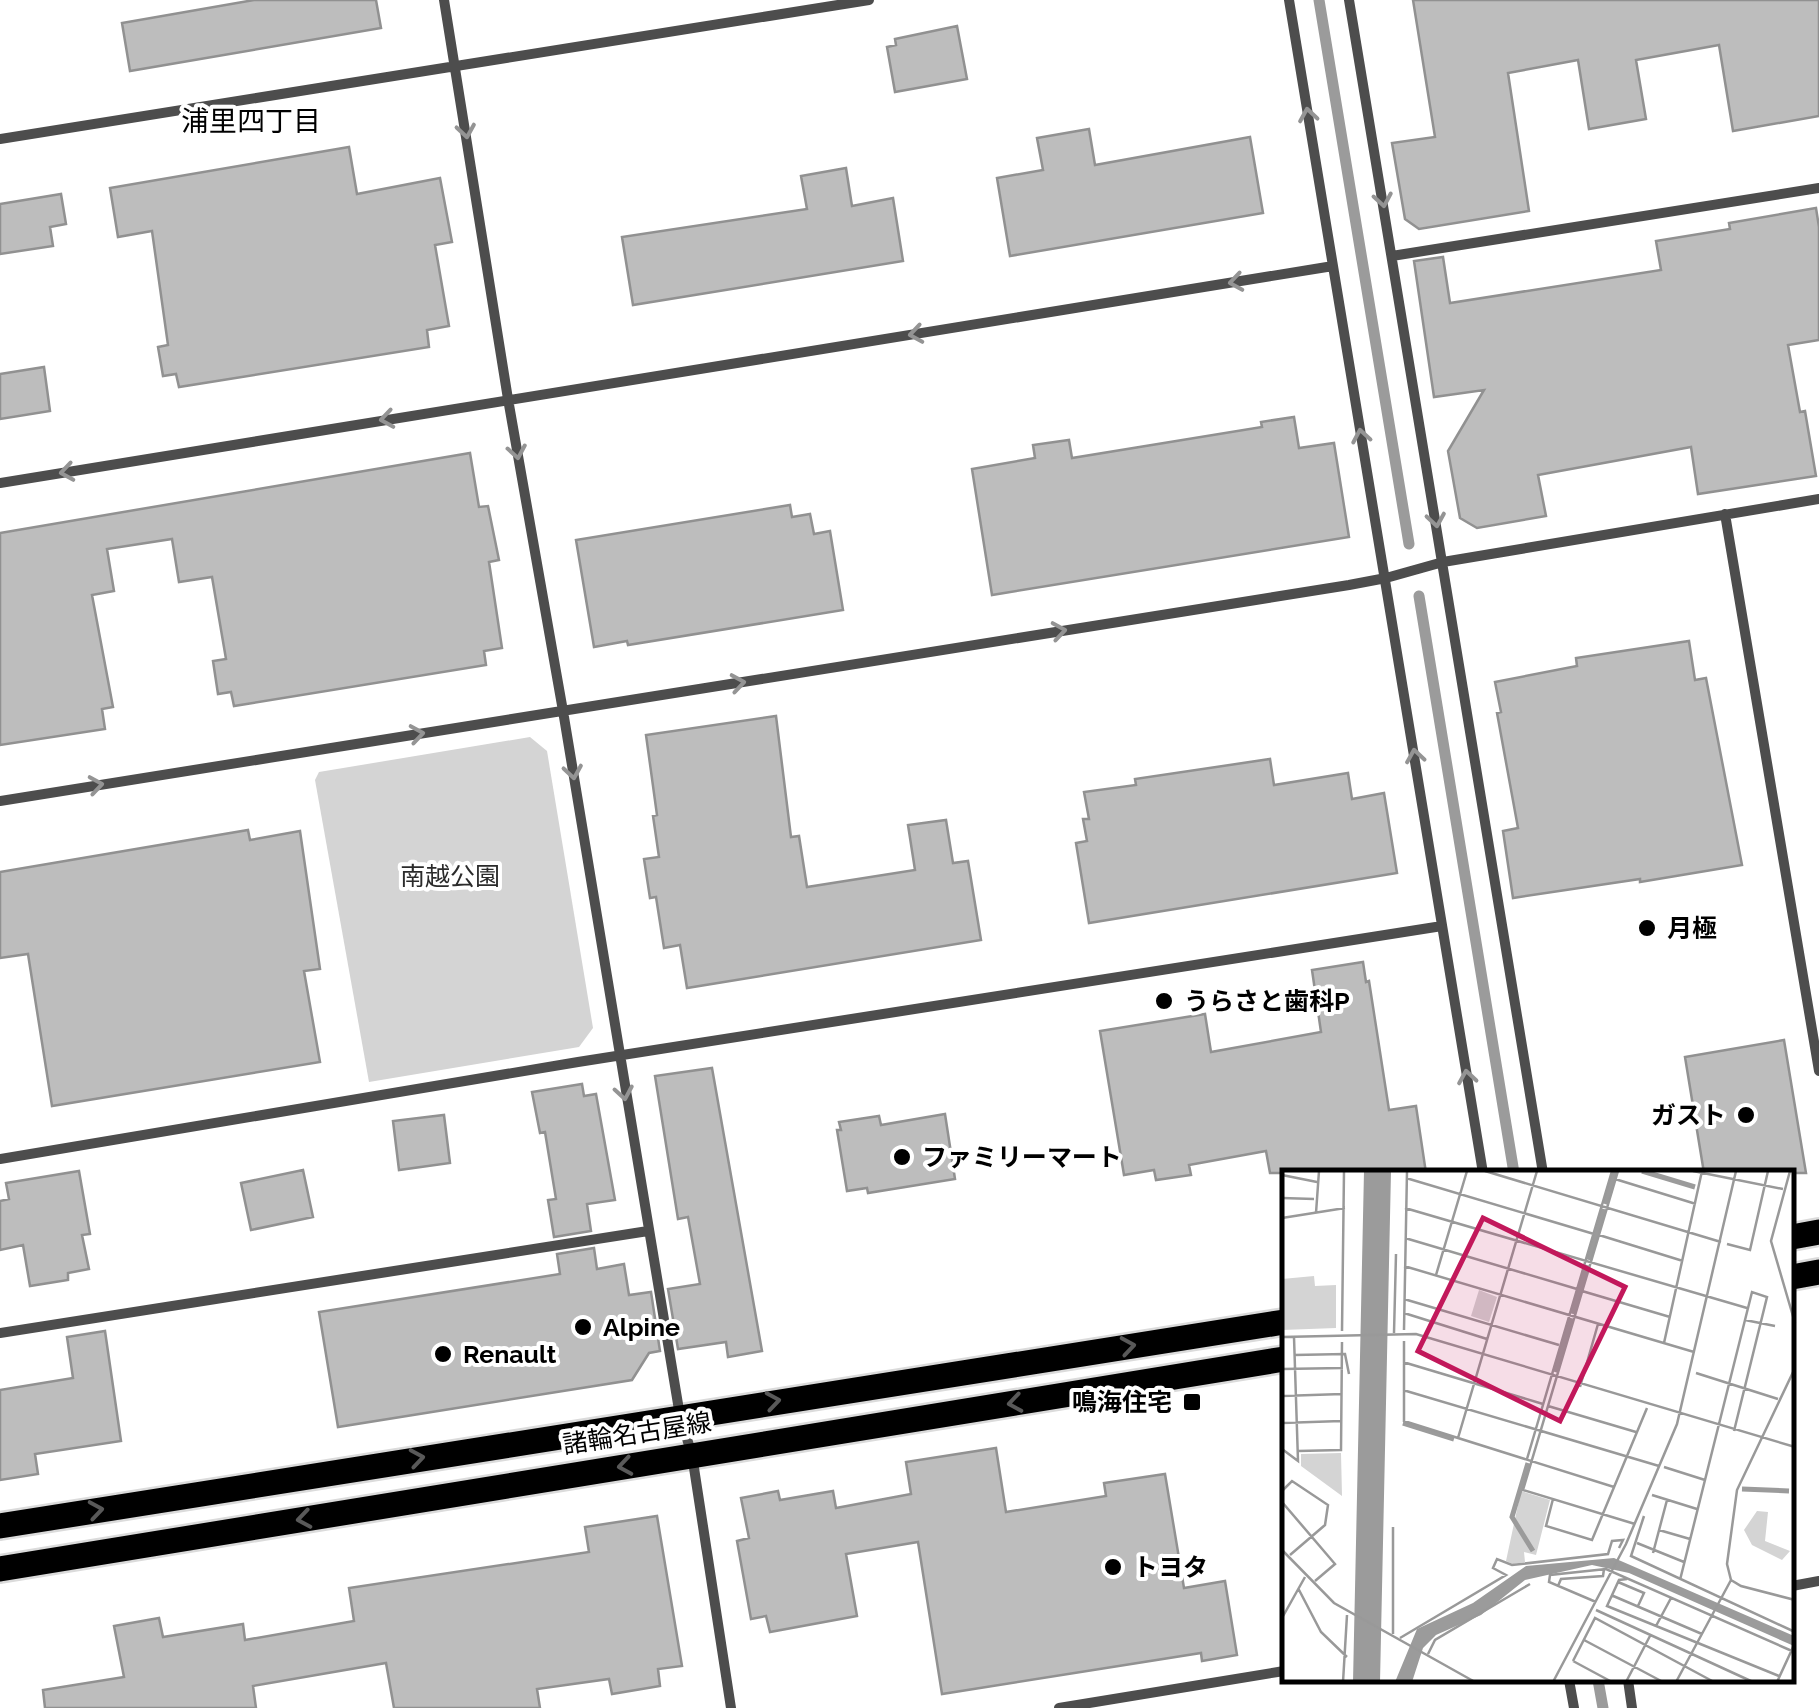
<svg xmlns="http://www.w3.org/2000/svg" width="1819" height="1708" font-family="Raleway,'Noto Sans JP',sans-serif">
<rect width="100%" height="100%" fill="#fff"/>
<!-- green -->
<path fill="#d4d4d4" d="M530 737 547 751 593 1028 579 1047 369 1082 315 780 319 772Z"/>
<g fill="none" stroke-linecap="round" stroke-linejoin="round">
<!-- stream -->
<path stroke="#9b9b9b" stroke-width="11" d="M1319 0 1409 544
M1419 596 1514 1173
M1598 1680 1603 1708"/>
</g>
<!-- building -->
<path fill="#bdbdbd" stroke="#919191" stroke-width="2.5" d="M254 0H376L381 28 130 71 122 23Z
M1413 0H1819V116L1733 131 1719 45 1636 60 1646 119 1589 129 1578 60 1508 73 1529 211 1419 229 1405 219 1392 143 1435 137Z
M957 26 967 79 895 92 887 47 896 45 895 39Z
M1089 129 1095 165 1250 137 1263 213 1010 256 997 178 1043 170 1037 138Z
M349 147 357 194 440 178 452 242 435 245 449 326 427 330 429 347 179 387 176 374 163 376 158 347 168 345 152 231 118 237 110 188Z
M846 168 852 206 893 198 903 261 633 305 622 237 807 209 801 176Z
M61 194 66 224 50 227 53 246 0 254V204Z
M1816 208 1819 227V340L1788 345 1800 412 1805 411 1816 476 1698 494 1691 447 1538 475 1546 516 1477 528 1460 518 1448 451 1484 390 1434 397 1414 261 1443 257 1450 303 1661 270 1656 241 1730 229 1729 223Z
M44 367 50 411 0 419V374Z
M1294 417 1299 448 1334 443 1349 537 992 595 972 469 1035 458 1033 445 1069 440 1072 458 1262 427 1261 422Z
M470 453 479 507 488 506 499 560 489 562 502 648 484 651 486 665 234 706 231 692 218 694 213 661 226 659 212 577 179 582 172 539 107 549 114 591 92 595 113 707 102 709 105 729 0 745V533Z
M790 505 792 517 810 514 814 534 830 531 843 610 628 645 627 641 594 647 576 540Z
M1689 641 1695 680 1706 678 1742 865 1640 882V879L1513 898 1503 831 1518 828 1497 713 1501 712 1495 682 1577 666 1576 658Z
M776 716 791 837 799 836 807 887 915 870 908 825 946 820 953 863 968 861 981 940 687 988 680 945 664 948 656 897 650 898 644 859 659 857 653 816 657 815 646 735Z
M1270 759 1274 785 1348 773 1352 799 1384 793 1397 873 1089 923 1076 843 1087 841 1083 819H1089L1084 792 1136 785 1135 779Z
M248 830 250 840 300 831 320 969 304 971 320 1062 52 1106 28 954 0 958V872Z
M1363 962 1366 982 1369 981 1389 1110 1416 1106 1426 1173H1270L1266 1151 1189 1165 1191 1175 1156 1180 1154 1170 1124 1175 1100 1031 1205 1014 1211 1052 1321 1032 1312 970Z
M1784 1040 1806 1173H1704L1685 1057Z
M712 1068 762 1351 728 1357 726 1342 678 1349 668 1289 700 1284 688 1217 678 1219 655 1076Z
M582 1084 584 1096 596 1094 615 1200 587 1204 591 1231 554 1237 548 1200 556 1199 545 1132 540 1133 532 1092Z
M945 1114 955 1179 868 1193 867 1188 847 1191 837 1130H841L839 1122 879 1116 881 1125Z
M444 1115 450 1163 399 1170 393 1121Z
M303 1170 313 1217 251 1230 241 1183Z
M79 1171 90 1234 82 1235 89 1269 68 1273V1280L30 1286 23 1245 0 1250V1201L9 1199 6 1183Z
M594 1248 597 1269 624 1264 629 1295 651 1292 660 1351 649 1353 632 1380 338 1427 319 1312 560 1274 557 1254Z
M105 1331 121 1441 35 1454 38 1474 0 1480V1390L73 1378 67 1337Z
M996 1448 1006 1512 1106 1496 1104 1483 1165 1474 1184 1588 1225 1581 1237 1655 1202 1661 1201 1653 942 1694 918 1542 846 1554 857 1616 770 1632 766 1616 751 1619 737 1541 749 1538 741 1498 778 1491 780 1500 833 1491 836 1508 911 1494 906 1462Z
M657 1516 682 1666 658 1669 660 1686 612 1694 609 1679 537 1689 540 1708H394L386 1663 253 1686 256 1708H45L43 1690 124 1677 114 1626 159 1618 163 1637 243 1624 245 1640 354 1621 349 1588 589 1552 585 1527Z"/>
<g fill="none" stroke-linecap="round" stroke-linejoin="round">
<defs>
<path id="primary" d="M1792 1237 1819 1232
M1792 1277 1819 1272
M0 1526 1284 1322
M0 1569 1284 1359"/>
</defs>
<!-- primary casing -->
<use href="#primary" stroke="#dbdbdb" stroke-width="30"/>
<!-- minor -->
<path stroke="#4d4d4d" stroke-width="10" d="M444 0 508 399 563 711 680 1416 692 1455 731 1708
M1289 0 1483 1173
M1349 0 1543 1173
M0 139 869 0
M1392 256 1819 188
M0 483 1333 266
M1725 514 1819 1071
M0 801 1349 585 1386 578 1443 562 1819 499
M0 1159 578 1062 1442 926
M0 1333 648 1231
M1792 1586 1819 1581
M1569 1680 1574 1708
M1628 1680 1632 1708
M1059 1708 1284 1671"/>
<!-- primary -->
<use href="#primary" stroke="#000" stroke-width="25"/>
</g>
<!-- one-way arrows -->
<defs><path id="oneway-chevron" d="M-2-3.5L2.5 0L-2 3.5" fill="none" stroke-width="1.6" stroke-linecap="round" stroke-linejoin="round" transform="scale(2.5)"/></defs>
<g stroke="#949494">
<use href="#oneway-chevron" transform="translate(1308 115) rotate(-99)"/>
<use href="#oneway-chevron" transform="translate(466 131) rotate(81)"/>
<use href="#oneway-chevron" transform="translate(1383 200) rotate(80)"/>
<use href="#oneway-chevron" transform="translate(1236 282) rotate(171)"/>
<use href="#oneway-chevron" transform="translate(916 334) rotate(171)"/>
<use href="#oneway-chevron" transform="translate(387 419) rotate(171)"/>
<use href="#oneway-chevron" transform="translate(1361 436) rotate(-100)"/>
<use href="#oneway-chevron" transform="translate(517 452) rotate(80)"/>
<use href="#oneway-chevron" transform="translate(67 472) rotate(171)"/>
<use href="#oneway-chevron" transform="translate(1436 520) rotate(81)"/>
<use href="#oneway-chevron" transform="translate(1059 631) rotate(-9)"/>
<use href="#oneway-chevron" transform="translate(738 683) rotate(-9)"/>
<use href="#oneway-chevron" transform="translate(417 734) rotate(-9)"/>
<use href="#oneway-chevron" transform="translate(1415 756) rotate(-99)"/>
<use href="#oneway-chevron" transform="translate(573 772) rotate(81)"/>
<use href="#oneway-chevron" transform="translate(96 785) rotate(-9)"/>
<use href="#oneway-chevron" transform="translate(1467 1077) rotate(-99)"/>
<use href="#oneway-chevron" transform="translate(624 1093) rotate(80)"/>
</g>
<g stroke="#595959">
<use href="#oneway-chevron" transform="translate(1128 1346) rotate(-9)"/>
<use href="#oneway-chevron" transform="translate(773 1401) rotate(-9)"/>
<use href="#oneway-chevron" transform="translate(1015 1403) rotate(171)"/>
<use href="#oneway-chevron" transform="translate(417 1458) rotate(-9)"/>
<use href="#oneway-chevron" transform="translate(625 1466) rotate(171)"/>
<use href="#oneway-chevron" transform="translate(96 1510) rotate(-9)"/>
<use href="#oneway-chevron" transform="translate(304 1519) rotate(171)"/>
</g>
<!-- markers -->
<g fill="#000" stroke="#fff" stroke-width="4">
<circle cx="1647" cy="928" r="10"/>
<circle cx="1164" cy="1001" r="10"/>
<circle cx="1746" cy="1115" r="10"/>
<circle cx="902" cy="1157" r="10"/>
<circle cx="583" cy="1327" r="10"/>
<circle cx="443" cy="1354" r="10"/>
<rect x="1182" y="1392" width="20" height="20" rx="5"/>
<circle cx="1113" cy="1567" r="10"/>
</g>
<g text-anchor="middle" stroke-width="8" stroke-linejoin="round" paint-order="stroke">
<!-- park labels -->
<g font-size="25" fill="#2b2b2b" stroke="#fff">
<text x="450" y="885">南越公園</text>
</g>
<!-- poi labels -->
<g font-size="25" font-weight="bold" fill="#000" stroke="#fff" text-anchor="start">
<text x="1667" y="937">月極</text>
<text x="1184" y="1010">うらさと歯科P</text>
<text x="1726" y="1124" text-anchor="end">ガスト</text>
<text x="922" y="1166">ファミリーマート</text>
<text x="603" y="1336">Alpine</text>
<text x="463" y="1363">Renault</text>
<text x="1172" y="1411" text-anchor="end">鳴海住宅</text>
<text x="1133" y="1576">トヨタ</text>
</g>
<!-- street labels -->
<g font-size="25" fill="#000" stroke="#fff">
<text transform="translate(637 1433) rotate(-9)" y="9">諸輪名古屋線</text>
</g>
<!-- neighbourhood labels -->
<g font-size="28" fill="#000" stroke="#fff">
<text x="251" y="131">浦里四丁目</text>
</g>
</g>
<!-- overview -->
<g transform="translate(1282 1170)">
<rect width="512" height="512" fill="#fff"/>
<path d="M32 106 33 116 54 115V158L0 160V109ZM197 120 215 127 207 152 189 146ZM59 283 60 326 19 296V284ZM239 321 268 330 254 385 242 382 243 392 231 394 224 391ZM475 341 486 342 483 371 508 381 500 390 470 375 462 360Z" fill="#d4d4d4"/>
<path d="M82 1H109L98 512H71ZM332 388 512 466V476L347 403 310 395 243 410 199 445 154 465 141 478 130 512H113L135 459 191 433 244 396Z" fill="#9b9b9b"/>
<path fill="none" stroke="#9b9b9b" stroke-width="5" d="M360 1 413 17M323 34 333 1M307 90 322 39M291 144 305 95M273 202 289 148M121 253 172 269M246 293 230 347 251 381M460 319 507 321"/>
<path fill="none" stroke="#999" stroke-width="2.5" d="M203 1 439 72M336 1 241 320 353 354M411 1 501 19M508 1 489 71 513 153M0 5 35 12M124 8 312 64M333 9 414 34M0 28 32 29M123 38 465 138M34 43 37 1M0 48 63 38M317 65 401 91M123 68 295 119M445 74 468 80 486 1M122 96 412 182M154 105 185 1M300 121 388 147M122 129 277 175M122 143 205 169M463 150 493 156M122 160 125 1M60 161 62 1M112 163 114 84M0 167 134 164 513 277M122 171V251L332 317M382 173 420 1M12 185 63 184 67 204M121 192 261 234M513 198 455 320 445 394 449 410 459 416 513 430M0 199 61 198M414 203 496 229M298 217 316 154M121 220 377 296M0 226 60 224M266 236 354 262M0 253 59 251M176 268 255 1M0 279 16 291 12 167M16 281 59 280 60 172M245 289 330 1M382 297 423 310M0 321 10 311 46 335 43 355 8 385M370 325 415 339M271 329 264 356 310 370 365 238M0 332 53 394 33 411M362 346 349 386 513 462M111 357V464M377 360 408 369M355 373 402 392M0 380 52 433 193 512M371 383 385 330M345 409 337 410 325 436 497 506M398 410 470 122 485 127 452 261M336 412 362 423 356 436M276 416 279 409 321 406 322 399M16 418 39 462 65 487M329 425 420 464M314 432 267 412 268 405 324 399 510 481M314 440 471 512M0 448 23 407M374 456 389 428M118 468 224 405 211 398 215 389 230 395 326 384 330 371 341 370 337 378M302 470 381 512M146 484 153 470 248 414M291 491 313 448 432 512M291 491 330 512M61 512 65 445M271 512 344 374 395 254 454 1M344 512 369 464M394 512 449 410M495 512 513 473"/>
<path fill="#c2185b" fill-opacity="0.15" stroke="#c2185b" stroke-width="5" d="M201 48 343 117 278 251 136 181Z"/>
<rect width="512" height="512" fill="none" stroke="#000" stroke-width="5"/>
</g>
</svg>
